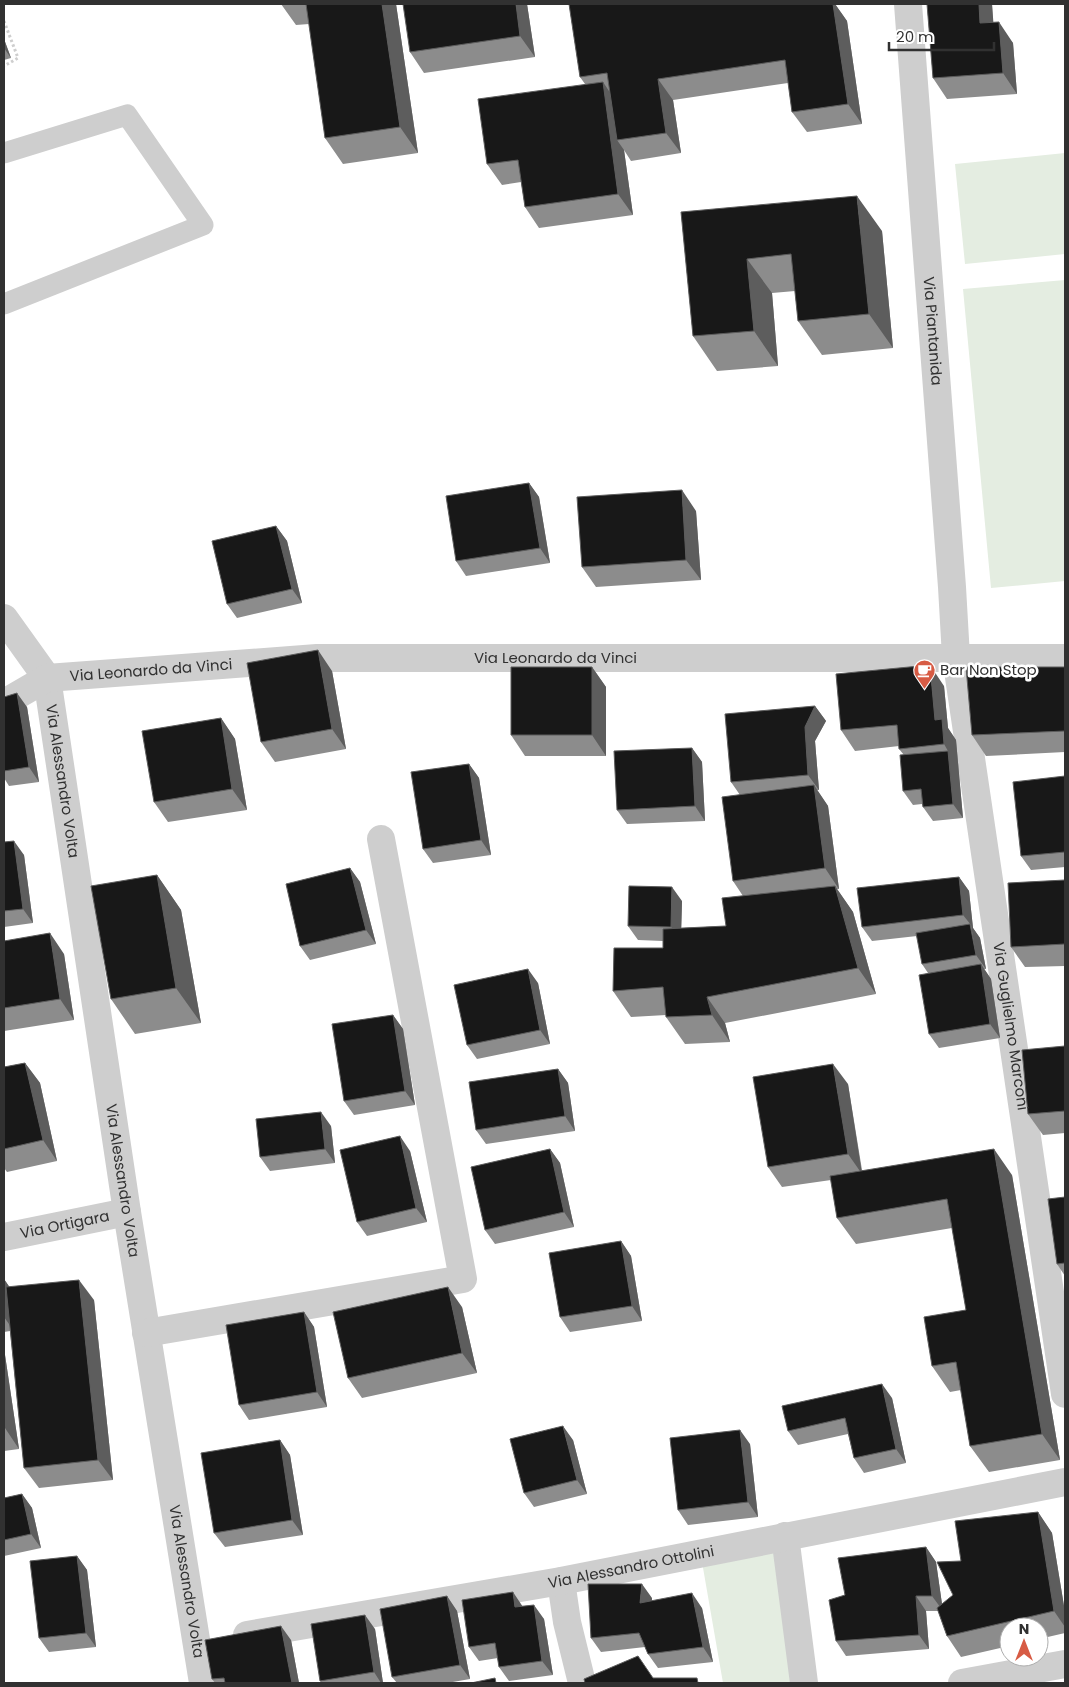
<svg xmlns="http://www.w3.org/2000/svg" width="1069" height="1687" font-family="Poppins,sans-serif">
<rect width="100%" height="100%" fill="#fff"/>
<!-- green -->
<path fill="#e4ede1" d="M1065 153V254L965 264 955 164Z
M1065 280V581L991 588 963 289Z
M773 1549 797 1683H723L702 1562Z"/>
<g fill="none" stroke-linecap="round" stroke-linejoin="round">
<!-- path -->
<path stroke="#cecece" stroke-width="3" stroke-dasharray="2.5 2.5" stroke-linecap="butt" d="M4 21 18 58 4 66"/>
<!-- service -->
<path stroke="#cecece" stroke-width="21" d="M4 153 127 115 203 225 4 304"/>
<!-- minor -->
<g stroke="#cecece" stroke-width="28">
<path id="s1" d="M908 4 952 587 956 657 1065 1394"/>
<path id="s2" d="M4 618 47 678 127 1212 203 1683"/>
<path id="s3" d="M4 703 47 678 317 658H1065"/>
<path id="s4" d="M4 1237 127 1212"/>
<path d="M146 1333 463 1279 381 839"/>
<path d="M785 1536 804 1683"/>
<path d="M561 1581 567 1622 582 1683"/>
<path id="s5" d="M247 1635 561 1581 1065 1482"/>
<path d="M962 1683 1065 1664"/>
</g>
</g>
<!-- wall -->
<path fill="#8c8c8c" d="M281 4H396L418 153 343 164 325 138 309 24 296 25Z
M527 4 535 57 424 73 410 52Z
M569 4H835L847 21 862 124 807 132 792 112 788 83 673 100 681 153 631 161 624 150 633 215 539 228 525 207 521 182 502 185 487 164 585 84 580 77Z
M927 4H992L993 23 1013 43 1017 94 947 99 933 78Z
M4 39 11 58 4 60Z
M681 212 882 231 893 348 822 355 798 321 795 291 772 293 778 366 717 371 693 336Z
M529 483 539 497 550 563 466 576 456 561Z
M696 511 701 580 596 587 582 567Z
M276 526 287 541 302 603 237 618 227 604Z
M592 667 606 687V756H525L511 735Z
M1065 667V752L986 756 972 735Z
M332 671 346 749 275 762 261 742Z
M944 686 948 728 956 740 963 818 933 821 923 807 922 804 913 805 903 791 904 755 899 749V746L855 751 841 730Z
M4 697 27 707 39 782 9 786 4 778Z
M815 706 826 721 815 741 819 790H817L828 806 839 889H837L853 912 876 994 725 1023 730 1042 685 1044 666 1017V1015L631 1017 613 991 663 948V941L638 940 628 926 682 901 681 928 726 926 743 896 733 881 740 795 731 782Z
M221 718 235 739 247 810 168 822 154 802Z
M692 748 702 762 705 821 627 824 617 810Z
M469 764 479 778 491 855 433 863 423 849Z
M1065 776V867L1031 870 1021 856Z
M4 842 24 855 33 923 4 927Z
M350 868 360 882 376 944 310 960 300 946Z
M157 875 181 910 201 1023 135 1034 111 999Z
M959 877 969 891 973 928 980 938 986 969H984L991 979 1000 1038 939 1048 929 1034 928 973 922 964 917 936 872 941 862 927Z
M1065 880V966L1025 967 1011 947Z
M4 941 64 954 74 1020 4 1031Z
M538 983 550 1044 477 1059 467 1045Z
M393 1015 403 1029 415 1105 354 1115 344 1101Z
M1065 1046V1133L1043 1135 1028 1114Z
M25 1063 40 1083 57 1161 7 1172 4 1168V1067Z
M558 1069 568 1083 575 1131 486 1144 476 1130Z
M848 1084 862 1170 1012 1175 1060 1460 989 1472 970 1446 961 1390 950 1392 932 1366 966 1310 952 1228 856 1244 837 1218 831 1180 782 1187 768 1167Z
M331 1126 335 1163 270 1171 260 1157Z
M550 1149 560 1163 574 1227 495 1244 485 1230Z
M410 1151 427 1222 367 1236 357 1222Z
M1065 1197V1276L1057 1264Z
M621 1241 631 1256 642 1321 570 1332 560 1317Z
M4 1279 9 1287 94 1300 113 1480 39 1488 24 1468 10 1331 4 1332Z
M462 1307 477 1373 362 1398 348 1378Z
M304 1312 314 1327 327 1407 249 1420 239 1405Z
M4 1353 5 1355 19 1449 4 1451Z
M892 1398 906 1463 864 1473 854 1458 848 1434 798 1445 788 1431Z
M280 1440 290 1455 303 1535 225 1547 214 1533Z
M573 1440 587 1494 534 1507 524 1493Z
M750 1444 758 1517 688 1525 678 1510Z
M22 1494 32 1508 41 1548 4 1556V1498Z
M1038 1512 1052 1533 1065 1612V1633L1039 1639V1627H1009V1646L961 1657 947 1636 938 1611H926L929 1649 846 1656 836 1641 845 1595 926 1547 936 1562 942 1604 953 1595 961 1561Z
M77 1556 87 1570 96 1647 49 1652 39 1638Z
M447 1596 457 1611 470 1679 447 1683H397L392 1677Z
M652 1598V1601L702 1608 713 1662 658 1668 648 1654 645 1647 601 1652 591 1638Z
M523 1606 544 1619 553 1675 509 1681 499 1667 498 1658 479 1661 469 1647Z
M375 1629 383 1683H322L320 1681Z
M291 1640 299 1683H215L212 1679Z"/>
<!-- shaded-wall -->
<path fill="#5d5d5d" d="M382 4H396L418 153 400 127Z
M516 4H527L535 57 520 36Z
M833 4H835L847 21 862 124 848 104Z
M979 4H992L995 44 980 23Z
M999 22 1013 43 1017 94 1003 73Z
M4 39 11 58 4 48Z
M658 79 673 100 681 153 666 133Z
M603 82 617 103V140L624 150 633 215 618 194Z
M857 196 882 231 893 348 869 314Z
M747 259 772 293 778 366 754 331Z
M529 483 539 497 550 563 540 548Z
M682 490 696 511 701 580 686 560Z
M276 526 287 541 302 603 292 589Z
M318 650 332 671 346 749 332 729Z
M930 665 944 686 948 728 956 740 963 818 953 804 948 751 944 744 935 720Z
M592 667 606 687V756L592 735Z
M17 693 27 707 39 782 29 767Z
M815 706 826 721 815 741 819 790 808 775 805 727Z
M221 718 235 739 247 810 232 789Z
M692 748 702 762 705 821 695 806Z
M469 764 479 778 491 855 481 840Z
M814 785 828 806 839 889 825 868Z
M14 841 24 855 33 923 23 909Z
M350 868 360 882 376 944 366 930Z
M157 875 181 910 201 1023 176 988Z
M959 877 969 891 973 928 980 938 986 969 976 955 971 925 963 915Z
M835 886 853 912 876 994 858 968Z
M672 887 682 901 681 941 671 927Z
M50 933 64 954 74 1020 60 999Z
M981 964 991 979 1000 1038 990 1024Z
M528 969 538 983 550 1044 540 1030Z
M707 997 725 1023 730 1042 712 1015Z
M393 1015 403 1029 415 1105 405 1091Z
M25 1063 40 1083 57 1161 43 1140Z
M833 1064 848 1084 862 1174 848 1154Z
M558 1069 568 1083 575 1131 565 1116Z
M321 1112 331 1126 335 1163 325 1149Z
M400 1136 410 1151 427 1222 416 1208Z
M550 1149 560 1163 574 1227 564 1212Z
M994 1149 1012 1175 1060 1460 1042 1434Z
M621 1241 631 1256 642 1321 632 1306Z
M4 1279 11 1289 14 1331 4 1317Z
M79 1280 94 1300 113 1480 98 1460Z
M448 1287 462 1307 477 1373 462 1353Z
M304 1312 314 1327 327 1407 317 1392Z
M4 1353 5 1355 19 1449 5 1428 4 1421Z
M882 1384 892 1398 906 1463 896 1449Z
M563 1426 573 1440 587 1494 577 1480Z
M740 1430 750 1444 758 1517 748 1502Z
M280 1440 290 1455 303 1535 292 1520Z
M22 1494 32 1508 41 1548 31 1534Z
M1038 1512 1052 1533 1065 1612V1627L1054 1611Z
M926 1547 936 1562 943 1611 932 1596Z
M77 1556 87 1570 96 1647 86 1633Z
M642 1584 652 1598 650 1617 640 1603Z
M513 1592 523 1607H515Z
M692 1593 702 1608 713 1662 703 1647Z
M447 1596 457 1611 470 1679 460 1665Z
M916 1596 926 1611 929 1649 919 1635Z
M534 1605 544 1619 553 1675 542 1661Z
M365 1615 375 1629 383 1683H381L374 1672Z
M281 1626 291 1640 299 1683H292Z"/>
<!-- building -->
<path fill="#181818" stroke="#5d5d5d" d="M306 4H382L400 127 325 138Z
M403 4H516L520 36 410 52Z
M569 4H833L848 104 792 112 785 60 658 79 666 133 617 140 607 73 580 77Z
M927 4H979L980 23 999 22 1003 73 933 78Z
M603 82 618 194 525 207 518 160 487 164 478 99Z
M857 196 869 314 798 321 791 254 747 259 754 331 693 336 681 212Z
M529 483 540 548 456 561 446 496Z
M682 490 686 560 582 567 577 497Z
M276 526 292 589 227 604 212 541Z
M318 650 332 729 261 742 247 663Z
M930 665 935 720 942 719 944 744 899 749 897 725 841 730 836 674Z
M511 667H592V735H511Z
M966 667H1065V731L972 735Z
M17 693 29 767 4 771V697Z
M815 706 805 727 808 775 731 782 725 714Z
M221 718 232 789 154 802 142 731Z
M692 748 695 806 617 810 614 751Z
M948 751 953 804 923 807 921 789 903 791 900 755Z
M469 764 481 840 423 849 411 772Z
M1065 776V852L1021 856 1013 782Z
M814 785 825 868 733 881 722 797Z
M14 841 23 909 4 911V842Z
M350 868 366 930 300 946 286 884Z
M157 875 176 988 111 999 91 886Z
M959 877 963 915 862 927 857 888Z
M1065 880V944L1011 947 1008 883Z
M629 886 672 887 671 927 628 926Z
M835 886 858 968 707 997 712 1015 666 1017 663 987 613 991 614 948H663V929L726 926 722 898Z
M970 924 976 955 922 964 916 933Z
M50 933 60 999 4 1008V941Z
M981 964 990 1024 929 1034 919 975Z
M528 969 540 1030 467 1045 454 985Z
M393 1015 405 1091 344 1101 332 1024Z
M1065 1046V1111L1028 1114 1022 1050Z
M25 1063 43 1140 4 1149V1067Z
M833 1064 848 1154 768 1167 753 1077Z
M558 1069 565 1116 476 1130 469 1082Z
M321 1112 325 1149 260 1157 256 1119Z
M400 1136 416 1208 357 1222 340 1150Z
M550 1149 564 1212 485 1230 471 1167Z
M994 1149 1042 1434 970 1446 956 1362 932 1366 924 1317 966 1310 947 1199 837 1218 830 1176Z
M1065 1197V1263L1057 1264 1048 1199Z
M621 1241 632 1306 560 1317 549 1253Z
M79 1280 98 1460 24 1468 6 1287Z
M448 1287 462 1353 348 1378 333 1312Z
M304 1312 317 1392 239 1405 226 1325Z
M882 1384 896 1449 854 1458 845 1418 788 1431 782 1406Z
M563 1426 577 1480 524 1493 510 1439Z
M740 1430 748 1502 678 1510 670 1438Z
M280 1440 292 1520 214 1533 201 1453Z
M22 1494 31 1534 4 1540V1498Z
M1038 1512 1054 1611 947 1636 937 1608 953 1595 937 1562 961 1561 955 1521Z
M926 1547 932 1596H916L919 1635 836 1641 829 1600 845 1595 838 1558Z
M77 1556 86 1633 39 1638 30 1561Z
M588 1584H642L640 1603 692 1593 703 1647 648 1654 639 1633 591 1638Z
M513 1592 515 1607 534 1605 542 1661 499 1667 495 1643 469 1647 462 1600Z
M447 1596 460 1665 392 1677 380 1609Z
M365 1615 374 1672 320 1681 311 1624Z
M281 1626 292 1683H225L224 1678 212 1679 205 1640Z
M638 1656 653 1678H697L698 1683H585L584 1679Z
M495 1678 496 1683H471Z"/>
<!-- icons -->
<defs>
<symbol id="cafe-pin" viewBox="-11 -11 22 30"><path d="M0 17L-7.5 6A9.5 9.5 0 1 1 7.5 6Z" fill="#d75b44" stroke="#fff"/><path d="M-5.5-4.5H6V0H3Q3 3.5 0 3.5H-2.5Q-5.5 3.5-5.5 0ZM3-3.2v2h1.7v-2ZM-6 4.5H4V6H-6Z" fill="#fff"/></symbol>
</defs>
<g fill-rule="evenodd">
<use href="#cafe-pin" x="912" y="658" width="25" height="34"/>
</g>
<g text-anchor="middle" stroke-width="5" stroke-linejoin="round" paint-order="stroke">
<!-- street labels -->
<g font-size="15" fill="#313131" stroke="#fff">
<text dy="5" stroke="none"><textPath href="#s1" startOffset="328">Via Piantanida</textPath></text>
<text dy="5" stroke="none"><textPath href="#s3" startOffset="559">Via Leonardo da Vinci</textPath></text>
<text dy="5" stroke="none"><textPath href="#s3" startOffset="154">Via Leonardo da Vinci</textPath></text>
<text dy="5" stroke="none"><textPath href="#s2" startOffset="178">Via Alessandro Volta</textPath></text>
<text dy="5" stroke="none"><textPath href="#s1" startOffset="1028">Via Guglielmo Marconi</textPath></text>
<text dy="5" stroke="none"><textPath href="#s2" startOffset="582">Via Alessandro Volta</textPath></text>
<text dy="5" stroke="none"><textPath href="#s4" startOffset="62">Via Ortigara</textPath></text>
<text dy="5" stroke="none"><textPath href="#s5" startOffset="390">Via Alessandro Ottolini</textPath></text>
<text dy="5" stroke="none"><textPath href="#s2" startOffset="988">Via Alessandro Volta</textPath></text>
</g>
<!-- poi labels -->
<g font-size="15" fill="#313131" stroke="#fff" text-anchor="start">
<text x="940" y="675">Bar Non Stop</text>
</g>
</g>
<!-- border -->
<rect width="1069" height="1687" fill="none" stroke="#313131" stroke-width="10"/>
<!-- north arrow -->
<g transform="translate(1024 1642)"><circle r="24" fill="#ffffff" stroke="#adadad"/>
<path d="M0-4L9 19L0 12L-9 19Z" fill="#d75b44"/>
<text y="-8" font-size="14" font-weight="bold" text-anchor="middle" fill="#313131">N</text>
</g>
<!-- scale -->
<path d="M889 42v8h105v-8" fill="none" stroke="#313131" stroke-width="2.5"/>
<text x="896" y="42" font-size="15" fill="#313131" stroke="#ffffff" stroke-width="4" paint-order="stroke">20 m</text>
</svg>
